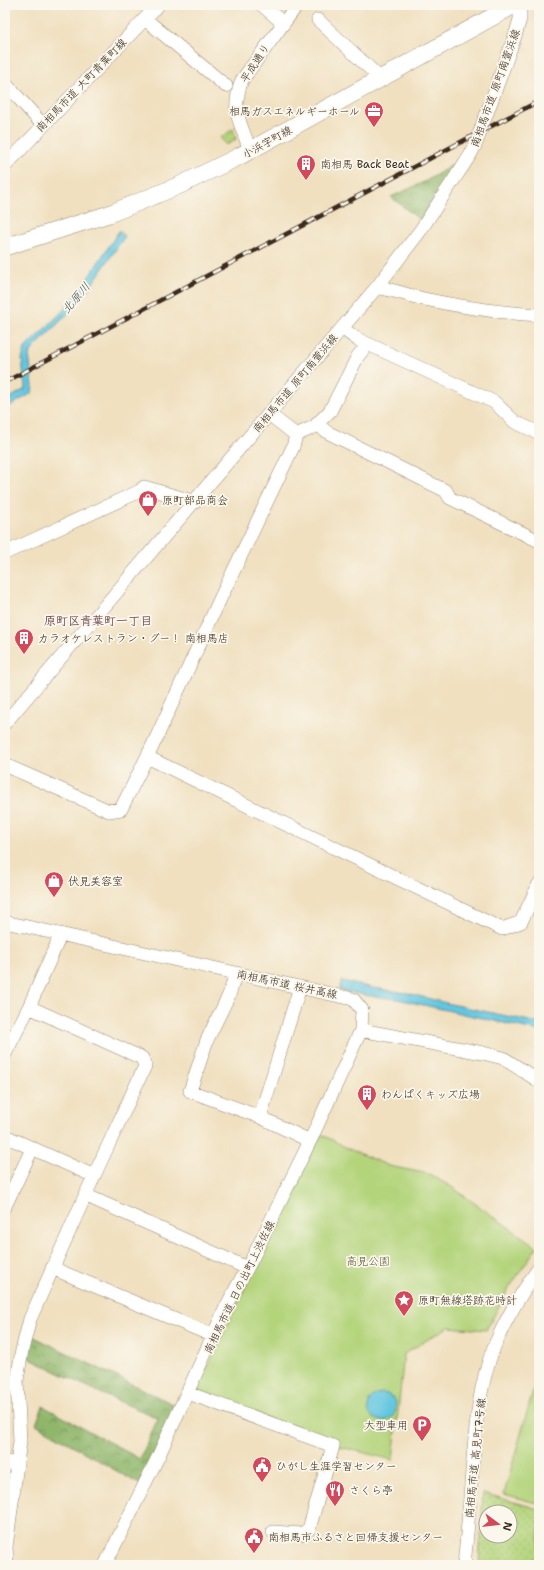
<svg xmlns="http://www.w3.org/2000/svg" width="544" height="1570" font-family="'Shantell Sans','Klee One',sans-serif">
<defs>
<pattern id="grass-dots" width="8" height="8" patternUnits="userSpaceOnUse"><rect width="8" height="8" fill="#b4d47b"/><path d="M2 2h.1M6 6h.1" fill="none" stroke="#9cb66a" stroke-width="1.8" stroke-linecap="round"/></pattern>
<pattern id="forest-crowns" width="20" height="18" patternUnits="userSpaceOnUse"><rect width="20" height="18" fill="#8fb66b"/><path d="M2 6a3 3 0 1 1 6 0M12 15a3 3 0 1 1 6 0" fill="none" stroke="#769457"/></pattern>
</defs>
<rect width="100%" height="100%" fill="#fbf7ec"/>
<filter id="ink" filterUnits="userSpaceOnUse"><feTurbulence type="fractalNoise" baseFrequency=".025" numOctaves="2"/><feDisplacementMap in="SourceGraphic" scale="8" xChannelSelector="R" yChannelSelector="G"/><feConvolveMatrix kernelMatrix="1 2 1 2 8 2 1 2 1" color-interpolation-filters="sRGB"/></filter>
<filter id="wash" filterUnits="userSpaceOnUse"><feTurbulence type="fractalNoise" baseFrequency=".012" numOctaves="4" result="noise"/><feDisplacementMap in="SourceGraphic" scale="16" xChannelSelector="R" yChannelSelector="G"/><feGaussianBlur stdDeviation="0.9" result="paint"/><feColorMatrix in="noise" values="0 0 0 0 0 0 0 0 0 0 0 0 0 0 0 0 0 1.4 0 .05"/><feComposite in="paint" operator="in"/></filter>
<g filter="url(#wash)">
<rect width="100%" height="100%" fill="#f0e0c0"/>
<!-- grass -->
<path fill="url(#grass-dots)" stroke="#787f4c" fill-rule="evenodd" d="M233 129 236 139 227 145 220 138Z
M483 1493 539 1509V1565H479ZM486 1512H510V1536H486Z"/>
<!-- forest -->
<path fill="url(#forest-crowns)" stroke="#657044" d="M456 163 420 220 391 197 426 181Z
M30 1335 177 1406 139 1484 36 1424 43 1406 140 1459 158 1418 109 1397 26 1357Z"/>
<!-- park -->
<path fill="#b4d47b" stroke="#787f4c" d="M321 1134 349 1149 389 1166 429 1174 450 1186 537 1247 509 1288 486 1330 448 1327 404 1354 393 1460 341 1447 197 1390 251 1275Z
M537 1377H539V1504L504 1494Z"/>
<!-- water -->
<path fill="#62c6e0" stroke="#4e787f" d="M119 231 125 236 81 300 33 349 29 355 33 386 32 393 5 409V401L25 389 22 359 25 348 61 313 80 290Z
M342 981 373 988 407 993 446 1003 539 1023V1031L397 999 370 996 339 990Z
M368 1407a14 14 0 1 1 28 0a14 14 0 1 1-28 0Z"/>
</g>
<g filter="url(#ink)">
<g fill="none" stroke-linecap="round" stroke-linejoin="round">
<defs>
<path id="minor" d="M262 5 283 23
M145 19 226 86
M318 20 381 79
M5 83 43 125
M250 151C241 122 230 112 242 80L297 5
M5 166 158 5
M377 287C393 290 408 295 424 299 462 307 501 313 539 315
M342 328 357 339 494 402 515 422 539 433
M318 423 325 431 446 491 450 498 539 541
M296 435 314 427 330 411 358 356 368 344
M5 553 140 491 144 487 195 502
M5 723 377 287 420 231 470 155 476 143 515 36 520 19V5
M147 757 502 929 521 922 539 884
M5 765 109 811 121 809 152 747 221 597 293 447 296 435 269 414
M5 922 353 999 362 1010 361 1030 483 1053 503 1058 539 1081
M236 973 229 995 207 1040 190 1091 260 1117 310 1141
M5 1054 29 1007 61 934
M260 1117 300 987
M5 1136 94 1176
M85 1195 247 1268
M5 1206 32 1149
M52 1268 214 1336
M188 1393 333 1446 309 1529 301 1534 273 1532
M5 1461 17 1466
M7 1565 6 1547 20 1441 17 1381 22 1350 30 1319 94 1176 145 1066 142 1058 29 1007
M105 1565 158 1457 227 1305 251 1261 310 1141 361 1030
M464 1565C467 1538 469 1511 471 1484 475 1437 477 1390 494 1347 506 1318 521 1293 539 1268"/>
<path id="major" d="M5 247 109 214 178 186 238 157 514 5"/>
</defs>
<!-- minor casing -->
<use href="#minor" stroke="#96856f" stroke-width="14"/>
<!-- major casing -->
<use href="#major" stroke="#96856f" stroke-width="18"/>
<!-- minor -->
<use href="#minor" stroke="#fff" stroke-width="13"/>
<!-- major -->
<use href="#major" stroke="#fff" stroke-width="17"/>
<defs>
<path id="rail" d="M5 382 539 101"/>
</defs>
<!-- rail casing -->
<use href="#rail" stroke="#3b2a1e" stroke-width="4.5"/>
<!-- rail -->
<use href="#rail" stroke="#fbf7ec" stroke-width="3" stroke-dasharray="9" stroke-linecap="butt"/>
</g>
</g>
<!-- icons -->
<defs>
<symbol id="office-pin" viewBox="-11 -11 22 30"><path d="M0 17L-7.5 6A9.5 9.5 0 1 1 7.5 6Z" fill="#d1495b" stroke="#fbf7ec"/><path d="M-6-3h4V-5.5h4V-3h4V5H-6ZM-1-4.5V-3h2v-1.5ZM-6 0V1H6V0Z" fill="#fff"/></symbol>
<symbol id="building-pin" viewBox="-11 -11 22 30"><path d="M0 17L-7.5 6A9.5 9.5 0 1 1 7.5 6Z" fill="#d1495b" stroke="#fbf7ec"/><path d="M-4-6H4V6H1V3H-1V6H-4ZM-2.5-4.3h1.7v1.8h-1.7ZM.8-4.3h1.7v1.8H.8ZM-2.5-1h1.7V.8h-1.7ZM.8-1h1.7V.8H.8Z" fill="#fff"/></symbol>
<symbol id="shop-pin" viewBox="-11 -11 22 30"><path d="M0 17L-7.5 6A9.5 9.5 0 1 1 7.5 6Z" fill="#d1495b" stroke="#fbf7ec"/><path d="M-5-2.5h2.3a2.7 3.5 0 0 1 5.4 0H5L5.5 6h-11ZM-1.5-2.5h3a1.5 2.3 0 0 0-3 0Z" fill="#fff"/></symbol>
<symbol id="sight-pin" viewBox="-11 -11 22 30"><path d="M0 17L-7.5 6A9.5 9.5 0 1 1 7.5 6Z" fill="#d1495b" stroke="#fbf7ec"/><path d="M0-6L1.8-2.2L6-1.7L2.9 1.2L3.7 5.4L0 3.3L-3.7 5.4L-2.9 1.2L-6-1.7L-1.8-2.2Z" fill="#fff"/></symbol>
<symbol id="parking-pin" viewBox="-11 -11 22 30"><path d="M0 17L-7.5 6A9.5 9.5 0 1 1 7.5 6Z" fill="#d1495b" stroke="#fbf7ec"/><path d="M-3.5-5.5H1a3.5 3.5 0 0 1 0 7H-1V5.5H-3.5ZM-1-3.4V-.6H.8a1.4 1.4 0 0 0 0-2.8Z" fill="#fff"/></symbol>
<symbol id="civic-pin" viewBox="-11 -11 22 30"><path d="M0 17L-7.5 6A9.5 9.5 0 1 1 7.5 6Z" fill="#d1495b" stroke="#fbf7ec"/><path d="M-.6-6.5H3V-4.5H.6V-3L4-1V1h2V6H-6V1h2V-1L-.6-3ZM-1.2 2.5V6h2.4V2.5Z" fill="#fff"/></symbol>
<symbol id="restaurant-pin" viewBox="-11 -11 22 30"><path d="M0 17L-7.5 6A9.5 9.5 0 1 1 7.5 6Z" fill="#d1495b" stroke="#fbf7ec"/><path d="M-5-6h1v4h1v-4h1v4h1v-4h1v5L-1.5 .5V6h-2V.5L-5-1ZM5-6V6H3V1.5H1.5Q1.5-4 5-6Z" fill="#fff"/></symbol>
</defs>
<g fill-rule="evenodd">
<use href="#office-pin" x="363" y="100" width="22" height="30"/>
<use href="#building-pin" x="295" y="153" width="22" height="30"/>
<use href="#shop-pin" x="137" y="489" width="22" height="30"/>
<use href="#building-pin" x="13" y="627" width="22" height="30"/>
<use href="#shop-pin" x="43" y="870" width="22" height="30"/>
<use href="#building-pin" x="356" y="1083" width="22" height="30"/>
<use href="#sight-pin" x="393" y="1289" width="22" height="30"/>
<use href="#parking-pin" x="411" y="1414" width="22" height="30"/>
<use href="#civic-pin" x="251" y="1455" width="22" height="30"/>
<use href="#restaurant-pin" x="324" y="1479" width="22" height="30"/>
<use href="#civic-pin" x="243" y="1526" width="22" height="30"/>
</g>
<g text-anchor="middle" stroke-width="3.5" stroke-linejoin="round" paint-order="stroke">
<!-- street labels -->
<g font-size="11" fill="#3b2a1e" stroke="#fbf7ec">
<text transform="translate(255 63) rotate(-57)" y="4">平成通り</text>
<text transform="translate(81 85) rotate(-46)" y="4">南相馬市道 大町青葉町線</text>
<text transform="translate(495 88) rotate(-70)" y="4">南相馬市道 原町南萱浜線</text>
<text transform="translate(267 142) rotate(-29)" y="4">小浜字町線</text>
<text transform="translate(295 383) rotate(-50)" y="4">南相馬市道 原町南萱浜線</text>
<text transform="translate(287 984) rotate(12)" y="4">南相馬市道 桜井高線</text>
<text transform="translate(239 1287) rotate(-64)" y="4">南相馬市道 日の出町上渋佐線</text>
<text transform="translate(475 1458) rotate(-84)" y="4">南相馬市道 高見町7号線</text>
</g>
<!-- poi labels -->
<g font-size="11" fill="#3b2a1e" stroke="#fbf7ec" text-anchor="start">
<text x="360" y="115" text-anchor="end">相馬ガスエネルギーホール</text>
<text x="320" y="168">南相馬 Back Beat</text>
<text x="162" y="504">原町部品商会</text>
<text x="38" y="642">カラオケレストラン・グー！ 南相馬店</text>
<text x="68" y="885">伏見美容室</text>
<text x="381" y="1098">わんぱくキッズ広場</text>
<text x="418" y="1304">原町無線塔跡花時計</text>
<text x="408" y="1429" text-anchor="end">大型車用</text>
<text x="276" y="1470">ひがし生涯学習センター</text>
<text x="349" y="1494">さくら亭</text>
<text x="268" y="1541">南相馬市ふるさと回帰支援センター</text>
</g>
<!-- park labels -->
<g font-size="11" fill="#595435" stroke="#fbf7ec">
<text x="368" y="1265">高見公園</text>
</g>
<!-- water labels -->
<g font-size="12" font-style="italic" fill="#475958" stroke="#fbf7ec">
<text transform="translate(76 298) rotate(-49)" y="4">北原川</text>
</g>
<!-- neighbourhood labels -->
<g font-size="12" font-weight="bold" fill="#6f4d54" stroke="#fbf7ec">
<text x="98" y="625">原町区青葉町一丁目</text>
</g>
</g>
<!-- margin -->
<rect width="544" height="1570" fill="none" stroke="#fbf7ec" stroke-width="20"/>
<!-- north arrow -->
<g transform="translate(498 1524) rotate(105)"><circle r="19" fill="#fbf7ec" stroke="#aea59a"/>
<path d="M0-3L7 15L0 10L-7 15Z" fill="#d1495b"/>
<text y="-6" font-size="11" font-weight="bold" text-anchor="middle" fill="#3b2a1e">N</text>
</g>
</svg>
